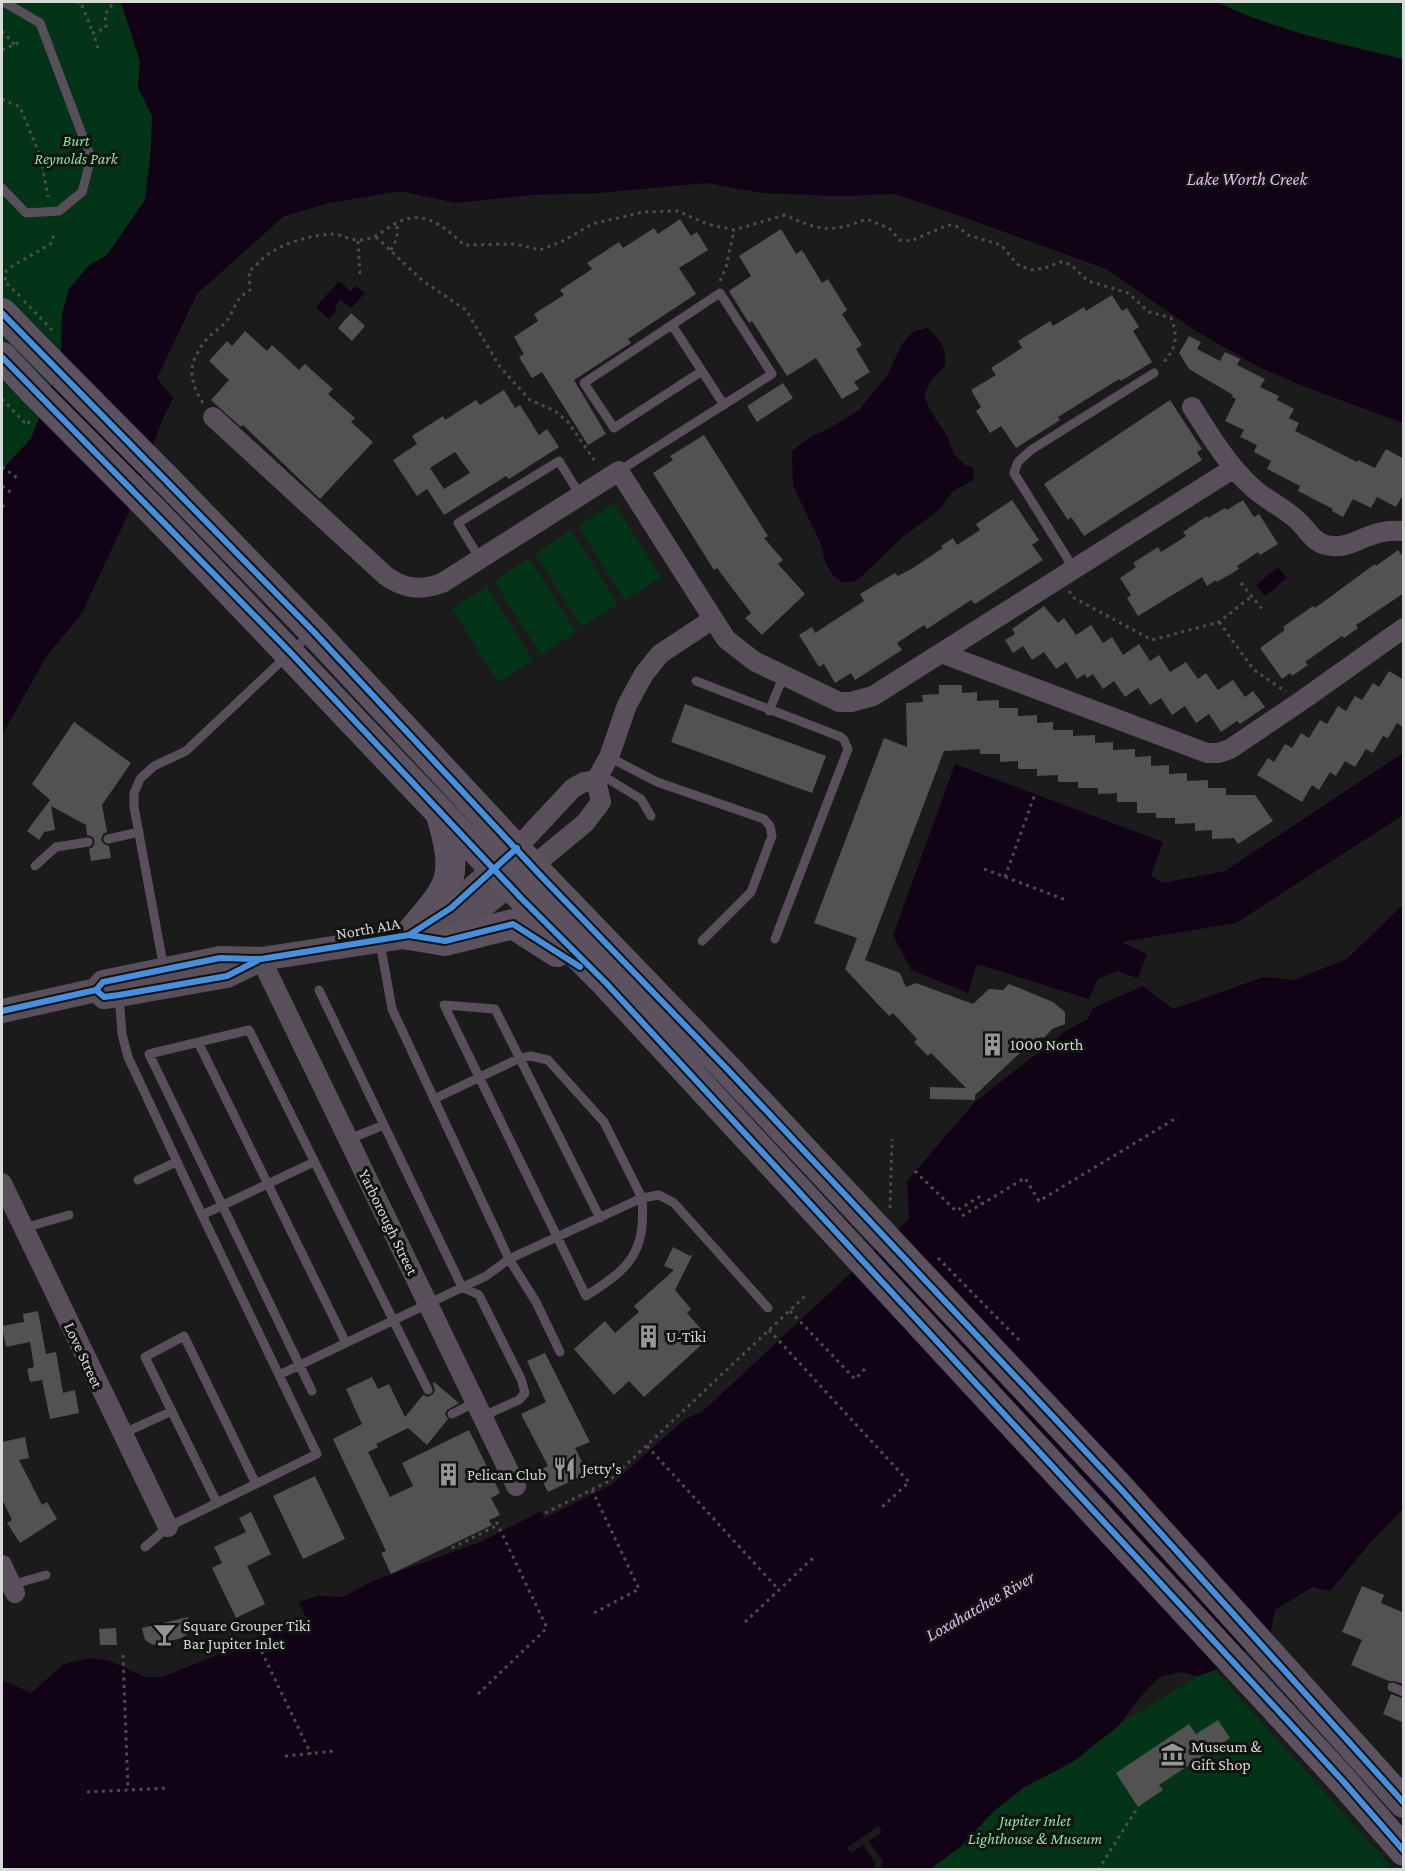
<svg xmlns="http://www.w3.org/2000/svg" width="1405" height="1871" font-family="'Crimson Pro',serif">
<rect width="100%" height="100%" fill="#1b1b1b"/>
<!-- green -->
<path fill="#043417" d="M2 2H121L140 61 138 87 152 116 151 150 145 200 107 255 88 266 62 314 61 360 31 439 13 456 3 471Z
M1217 2H1403V59C1340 44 1276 31 1217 2Z
M614 503 661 577 625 600 578 526Z
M571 530 618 604 582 627 535 554Z
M529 558 576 632 541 655 494 581Z
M487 587 533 660 498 682 452 608Z
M1215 1670 1393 1869 930 1870 960 1847 994 1811 1023 1788 1074 1761 1117 1726 1198 1676Z"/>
<!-- water -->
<path fill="#110216" d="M121 2H1217C1276 31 1340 44 1403 59V423L1305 387 1259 367 1196 331 1106 269 966 218 895 194 839 196 762 193 706 183 599 193 531 195 456 203 400 191 329 203 284 216 197 294 157 378 173 398 161 423 129 512 82 613 46 657 2 735V470L31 439 61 360 62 314 69 289 88 266 107 255 145 200 151 150 152 116 138 87 140 61Z
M339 281 351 291 356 286 365 293 351 308 340 299 334 307 337 310 329 319 316 307Z
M928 328C940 340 947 348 945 366L932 379 924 395 930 410 947 436 954 454 966 466 974 468 973 480 952 492 940 509 900 539 862 576 853 582H842L832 574 825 561 821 544 793 486 792 451 810 437 830 428 859 410 887 376 902 344 914 331Z
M1278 567 1287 578 1265 596 1256 585Z
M1403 753V815L1236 923 1121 942 1147 954 1138 978 1117 971 1098 979 1089 999 977 964 968 993 911 970 893 935 955 764 1163 842 1151 876 1162 883 1225 871Z
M1403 905V1509L1370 1543 1330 1591 1312 1587 1275 1610 1270 1635 1215 1670 1198 1676 1180 1672 1160 1677 1147 1689 1117 1727 1074 1761 1023 1788 994 1811 960 1847 930 1869H2V1680L31 1693 64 1664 90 1658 110 1661 145 1677H162L307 1620 299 1602 317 1596 343 1597 373 1581 483 1541 541 1511 545 1518 611 1485 685 1419 702 1412 909 1219 907 1181 975 1102 1067 1030 1088 1019 1093 1008 1143 986 1173 1009 1264 977 1294 980 1347 959Z"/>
<!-- pier -->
<path fill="#1b1b1b" d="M878 1826 882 1832 869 1841 883 1861 881 1869H874L875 1863 863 1845 851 1853 847 1848Z"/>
<!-- building -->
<path fill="#515251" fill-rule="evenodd" d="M680 219 691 236 697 232 708 250 679 268 696 294 628 339 631 343 574 380 606 434 588 445 542 372 532 378 519 357 524 354 514 337 538 321 534 314 564 295 560 290 592 269 587 263 619 242 623 248 654 228 658 234Z
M781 229 796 254 802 250 822 283 828 279 847 310 842 314 862 345 856 349 870 372 854 382 859 389 842 399 816 358 787 376 752 321 749 323 729 291 751 276 739 256Z
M1112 295 1122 311 1127 308 1139 327 1133 331 1152 362 1121 381 1119 379 1058 417 1060 420 1016 448 1001 426 990 433 976 411 981 407 971 390 996 375 991 368 1022 348 1018 341 1050 321 1053 326 1084 307 1086 311Z
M351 313 365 326 352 341 338 328Z
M245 331 267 351 272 345 299 370 305 364 333 389 328 394 355 418 351 422 373 442 320 499 243 425 241 427 211 400 229 380 209 361 227 341 232 346Z
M1189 336 1201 342 1197 349 1220 361 1225 352 1240 359 1237 365 1265 379 1260 387 1279 396 1277 400 1294 409 1289 418 1299 423 1295 431 1357 462 1358 460 1375 468 1386 449 1404 459V493L1396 507 1377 497 1371 508 1353 499 1343 517 1332 511 1333 509 1298 491 1300 486 1267 469 1271 461 1254 452 1257 445 1240 437 1244 430 1225 421 1236 399 1232 397 1233 395 1189 369 1179 353Z
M783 383 793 398 757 422 747 406Z
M504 390 515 408 520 405 539 435 547 429 559 447 509 479 506 476 444 515 427 489 417 496 393 460 417 444 412 436 443 416 445 420 476 400 480 405ZM455 452 470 473 444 489 430 468Z
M1170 400 1202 449 1197 452 1202 460 1084 536 1071 517 1068 520 1044 484Z
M704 435 768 536 764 538 783 560 778 564 805 594 762 635 745 618 751 613 717 568 714 570 653 473 673 460 670 456Z
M1012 500 1039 540 1032 545 1043 560 975 604 971 600 927 629 924 625 897 643 902 650 855 680 851 673 835 683 824 664 819 667 799 635 812 627 815 633 864 601 860 594 895 573 898 576 913 568 943 548 941 546 953 538 957 545 980 530 976 524Z
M1243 500 1254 517 1259 514 1278 544 1260 555 1258 552 1237 566 1239 569 1217 582 1216 580 1207 586 1202 577 1138 616 1127 598 1131 595 1120 578 1136 567 1133 563 1158 547 1161 552 1186 536 1183 532 1207 516 1208 518 1225 508 1227 510Z
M1398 550 1404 558V593L1356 625 1358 628 1344 638 1342 636 1305 662 1308 665 1292 676 1290 673 1282 679 1260 648 1285 630 1283 627 1313 606 1315 608 1375 564 1376 566Z
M1044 606 1058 623 1064 618 1076 635 1091 625 1103 643 1112 637 1123 655 1139 644 1150 661 1159 655 1170 672 1186 662 1198 679 1206 673 1218 690 1233 680 1245 697 1253 691 1265 707 1240 724 1237 721 1221 732 1209 714 1196 723 1185 706 1172 715 1161 698 1150 705 1138 688 1125 697 1114 681 1103 689 1093 674 1087 678 1085 674 1077 679 1066 662 1056 669 1044 652 1032 660 1023 646 1013 653 1005 640 1015 634 1012 629Z
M1389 671 1404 680V728L1397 723 1388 738 1383 736 1373 753 1366 749 1355 767 1345 761 1336 776 1330 772 1319 790 1312 785 1302 802 1257 775 1268 758 1274 762 1285 744 1292 748 1301 733 1309 738 1320 720 1327 724 1338 706 1346 711 1355 696 1362 700 1373 683 1379 687Z
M939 685H962V693L977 692V701L999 700V708H1018V716L1037 715V723L1053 722V730H1073V736L1095 735V743L1113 742V750L1135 749V757L1151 756V766L1169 765V774L1187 773V781L1208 780V788H1226V795H1255L1273 821 1238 844 1234 838 1212 839V830L1195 831V823L1175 824V818H1156V813H1137V802H1117V793L1098 794V788H1078V782H1058V775L1037 776V769H1018V761L1000 762V754H980V749L944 751 865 960 900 973 906 987 916 983 973 1004 989 989 1003 990 1009 984 1053 1002 1065 1012V1024L1052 1029 1045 1037 1036 1038 975 1095V1100L930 1099V1087L966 1088 931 1053 928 1056 914 1042 917 1039 893 1013 889 1016 845 969 857 938 814 923 884 738 907 747 906 703 923 702 922 695 939 694Z
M685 704 826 756 812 793 671 742Z
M74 722 131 763 102 805 107 832 103 834 101 840 104 844 109 846 111 858 91 861 89 849 93 847 95 842 93 837 87 835 86 825 51 806 55 830 44 832 39 840 27 831 50 800 32 784Z
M673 1247 690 1256 693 1254 675 1290 691 1309 687 1313 709 1338 644 1397 629 1381 614 1395 574 1349 605 1321 615 1333 639 1312 634 1306 674 1270 664 1266Z
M38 1311 46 1354 56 1352 63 1393 75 1390 79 1413 50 1419 42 1380 30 1382 27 1369 34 1367 30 1342 6 1347 2 1326 24 1322 23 1314Z
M545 1353 590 1442 575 1448 588 1473 548 1492 537 1471 548 1466 521 1414 546 1402 527 1361Z
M372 1377 378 1389 389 1384 405 1417 423 1395 428 1397 433 1394 435 1390 433 1384 434 1382 459 1403 447 1410 445 1414 448 1419 427 1445 408 1428 376 1444 378 1447 368 1452 390 1497 413 1486 402 1463 469 1430 500 1493 491 1498 500 1515 489 1520 492 1525 391 1574 381 1553 386 1551 333 1439 362 1424 346 1389Z
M25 1437 29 1458 19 1460 42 1505 47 1502 57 1519 20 1543 7 1523 12 1520 2 1499V1442Z
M315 1476 345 1539 303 1559 273 1496Z
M251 1512 271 1554 247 1566 265 1604 236 1618 212 1568 222 1563 214 1547 246 1532 239 1518Z
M1362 1586 1384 1595 1381 1603 1404 1613V1684L1394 1681H1389L1351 1665 1362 1640 1342 1632Z
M188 1617 191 1631 182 1638 153 1645 145 1640 142 1628Z
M116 1628 117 1645H100L99 1629Z
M1391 1694 1404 1699V1723L1383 1714Z
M1218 1720 1230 1738 1159 1785 1163 1790 1138 1807 1116 1773 1189 1724 1196 1734Z"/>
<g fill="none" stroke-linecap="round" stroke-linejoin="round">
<!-- path -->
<path stroke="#504a51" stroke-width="3" stroke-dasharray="3 4.5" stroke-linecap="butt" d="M76 2 81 3 93 33
M2 31 15 45
M98 48 93 33 106 28 105 14 114 2
M2 50 22 41
M2 99 20 107 41 158 48 197
M376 237 423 281 466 310 500 367 530 400 555 411 568 422 597 464
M358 241 360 275
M391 250 397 238V223
M720 281 726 267 734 230
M20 296 5 282 6 271C21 259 38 253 53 242V231
M24 301 55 333
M2 399 24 422 23 423 33 422
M203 403C187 378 188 362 207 339 213 332 223 327 228 319 237 305 234 300 250 290L249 271C256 266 262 258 270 253 286 242 312 235 332 234 341 234 349 240 358 240 371 240 378 235 388 228 419 206 441 223 464 245L515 244 540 250 565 240 592 224 643 212 678 211 707 224 734 230 785 215C818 230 831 234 866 219L889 228 900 240 911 241 948 225 959 227 968 235 1001 245 1017 264 1030 270 1045 268 1060 262 1070 264 1088 281 1128 293 1149 312 1171 318C1179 338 1176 349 1161 365
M2 467 20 480
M2 486 13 494
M2 505 4 507
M1241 583 1262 609
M1069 591 1074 598 1152 640 1219 622 1252 596
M1219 622 1254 670 1286 692
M984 869 1066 900
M1005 877 1035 794
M915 1171 956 1211 979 1197 982 1204
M890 1208 892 1139
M962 1216 1025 1178 1039 1201 1178 1117
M938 1258 1019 1340
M790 1311 855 1379 865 1369
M769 1330 909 1482 881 1508
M647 1446 779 1590
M592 1490 639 1589 594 1613
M545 1513 609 1481 805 1296
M452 1548 498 1525
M745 1622 813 1558
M255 1638 311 1754
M123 1655 128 1790
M478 1694 547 1628 494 1517
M285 1756 334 1751
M87 1792 169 1788
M1098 1870 1138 1807"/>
<!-- service -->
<path stroke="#584f5b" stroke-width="9" d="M2 188 26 213 59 211 82 192 91 158 40 23 4 2
M672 325 724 405
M619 471 772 374 720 293 584 383 614 428 702 371
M480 559 458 523 559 461 580 495
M1074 569 1014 473 1018 462 1031 450 1154 373
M696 681 841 737 844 740 848 749 775 939
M769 711 784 675
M609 757 657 782 764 819 770 826 772 836 751 892 702 941
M600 774 641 799 651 816
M108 839 139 832
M35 866 56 847 88 842
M380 942 392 1009 509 1259 536 1302 560 1352
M164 969 134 807V793L140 779 154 766 186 751 309 635
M319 990 462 1287 479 1295 521 1379 525 1393 519 1400 483 1416
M119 996 122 1034 128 1057 202 1215 314 1162
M198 1042 346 1343
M349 1139 384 1125
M138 1180 176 1162
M600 1218 495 1009 444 1005 586 1296C630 1268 646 1253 642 1198L659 1195 674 1203 768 1308
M24 1228 69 1215
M279 1375 486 1276 509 1259 642 1198 604 1122 548 1060 531 1056 520 1058 434 1099
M312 1391 149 1054 249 1030 428 1390
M452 1414 476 1402
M122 1434 172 1411
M217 1503 145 1357 184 1336 256 1484
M145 1547 168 1527 317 1454 202 1215
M11 1585 46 1575
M1392 1687 1404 1692"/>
<!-- minor -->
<path stroke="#584f5b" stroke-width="20" d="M1192 407C1210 435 1227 464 1252 487 1266 500 1283 507 1297 520 1309 531 1314 545 1332 546 1346 548 1359 539 1372 535 1382 531 1393 530 1404 531
M213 417 386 576C404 589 421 591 442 583L619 471 726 639 754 661 839 702H851L873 696 941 653 1207 753H1218L1230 749 1304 699 1404 628
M941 653 1234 468
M517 848 573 788 584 782 596 780
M533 866 585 823 601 802 596 780 609 757 627 705 644 674 660 654 713 619
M261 959 516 1486
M2 1183 168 1527
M2 1565 15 1593"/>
<!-- tertiary -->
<path stroke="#584f5b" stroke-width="24" d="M424 926 451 908 506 858
M101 994 104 997 119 995 227 976 258 961
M2 1011 96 990 103 982 220 958 261 959 443 931 460 924 524 873"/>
<!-- primary -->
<path stroke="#5c515f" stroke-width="30" d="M2 313 46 358
M2 357 35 392
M164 477 313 631 542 877 729 1071 1118 1486 1404 1803
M153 511C305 668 452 829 606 983L1259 1690 1342 1780 1404 1851
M409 935 445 941 513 924 557 952
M409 935C451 886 460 880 441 815"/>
<!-- primary-bridge -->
<path stroke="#5c515f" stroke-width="30" d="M46 358 164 477
M35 392 153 511"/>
<defs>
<path id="cycleway" d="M2 313 313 631 542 877 729 1071 1118 1486 1404 1803
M2 357 290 652 521 898 606 983 1259 1690 1342 1780 1404 1851
M409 935 445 941 513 924 580 967
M96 990 104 997 119 995 227 976 257 961
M2 1011 96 990 103 982 220 958 261 959 409 935 451 908 517 848"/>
</defs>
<!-- cycleway casing -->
<use href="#cycleway" stroke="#111311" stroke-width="10"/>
<!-- cycleway -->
<use href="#cycleway" stroke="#468fdf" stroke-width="6"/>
</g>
<!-- icons -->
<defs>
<symbol id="building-bare" viewBox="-9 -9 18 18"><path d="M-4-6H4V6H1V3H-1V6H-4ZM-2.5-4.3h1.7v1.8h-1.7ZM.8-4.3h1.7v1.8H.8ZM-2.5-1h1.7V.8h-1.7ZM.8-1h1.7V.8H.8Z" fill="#959695" stroke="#111311" stroke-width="2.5" paint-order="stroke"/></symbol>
<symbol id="restaurant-bare" viewBox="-9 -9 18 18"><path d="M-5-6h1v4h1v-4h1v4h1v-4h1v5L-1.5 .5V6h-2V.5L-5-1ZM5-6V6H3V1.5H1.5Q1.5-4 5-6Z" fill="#959695" stroke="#111311" stroke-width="2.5" paint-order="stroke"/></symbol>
<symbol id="bar-bare" viewBox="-9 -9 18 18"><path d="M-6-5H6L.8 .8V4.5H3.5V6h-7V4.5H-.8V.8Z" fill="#959695" stroke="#111311" stroke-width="2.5" paint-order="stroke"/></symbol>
<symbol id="museum-bare" viewBox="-9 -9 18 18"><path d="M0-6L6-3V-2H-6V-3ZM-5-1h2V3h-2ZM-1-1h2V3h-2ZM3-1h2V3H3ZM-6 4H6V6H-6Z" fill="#959695" stroke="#111311" stroke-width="2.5" paint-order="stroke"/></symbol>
</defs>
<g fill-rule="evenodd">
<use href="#building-bare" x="976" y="1028" width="33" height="33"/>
<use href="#building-bare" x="632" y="1320" width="33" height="33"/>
<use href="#restaurant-bare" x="548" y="1452" width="33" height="33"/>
<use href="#building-bare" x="432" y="1458" width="33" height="33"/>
<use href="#bar-bare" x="148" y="1618" width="33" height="33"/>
<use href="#museum-bare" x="1156" y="1738" width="33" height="33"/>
</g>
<g text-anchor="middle" stroke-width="6" stroke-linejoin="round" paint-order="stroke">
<!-- park labels -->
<g font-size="16" font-style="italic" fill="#86e69d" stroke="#111311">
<text x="76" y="146">Burt<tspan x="76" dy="18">Reynolds Park</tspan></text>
<text x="1035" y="1826">Jupiter Inlet<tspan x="1035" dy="18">Lighthouse &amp; Museum</tspan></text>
</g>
<!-- street labels -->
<g font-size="16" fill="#d7d9d7" stroke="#111311">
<text transform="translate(368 928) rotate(-10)" y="6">North A1A</text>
<text transform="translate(389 1222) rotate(64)" y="6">Yarborough Street</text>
<text transform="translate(84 1355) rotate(65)" y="6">Love Street</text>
</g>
<!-- poi labels -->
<g font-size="16" fill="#d7d9d7" stroke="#111311" text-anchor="start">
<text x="1010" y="1050">1000 North</text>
<text x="666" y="1342">U-Tiki</text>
<text x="582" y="1474">Jetty's</text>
<text x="467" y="1480">Pelican Club</text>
<text x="183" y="1631">Square Grouper Tiki<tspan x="183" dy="18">Bar Jupiter Inlet</tspan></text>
<text x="1191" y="1752">Museum &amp;<tspan x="1191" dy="18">Gift Shop</tspan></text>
</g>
<!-- water labels -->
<g font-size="18" font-style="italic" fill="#e9b3f7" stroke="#111311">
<text x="1247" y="185">Lake Worth Creek</text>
<text transform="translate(980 1606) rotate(-30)" y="6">Loxahatchee River</text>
</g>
</g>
<!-- border -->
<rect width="1405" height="1871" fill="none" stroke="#d7d9d7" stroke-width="6"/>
</svg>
